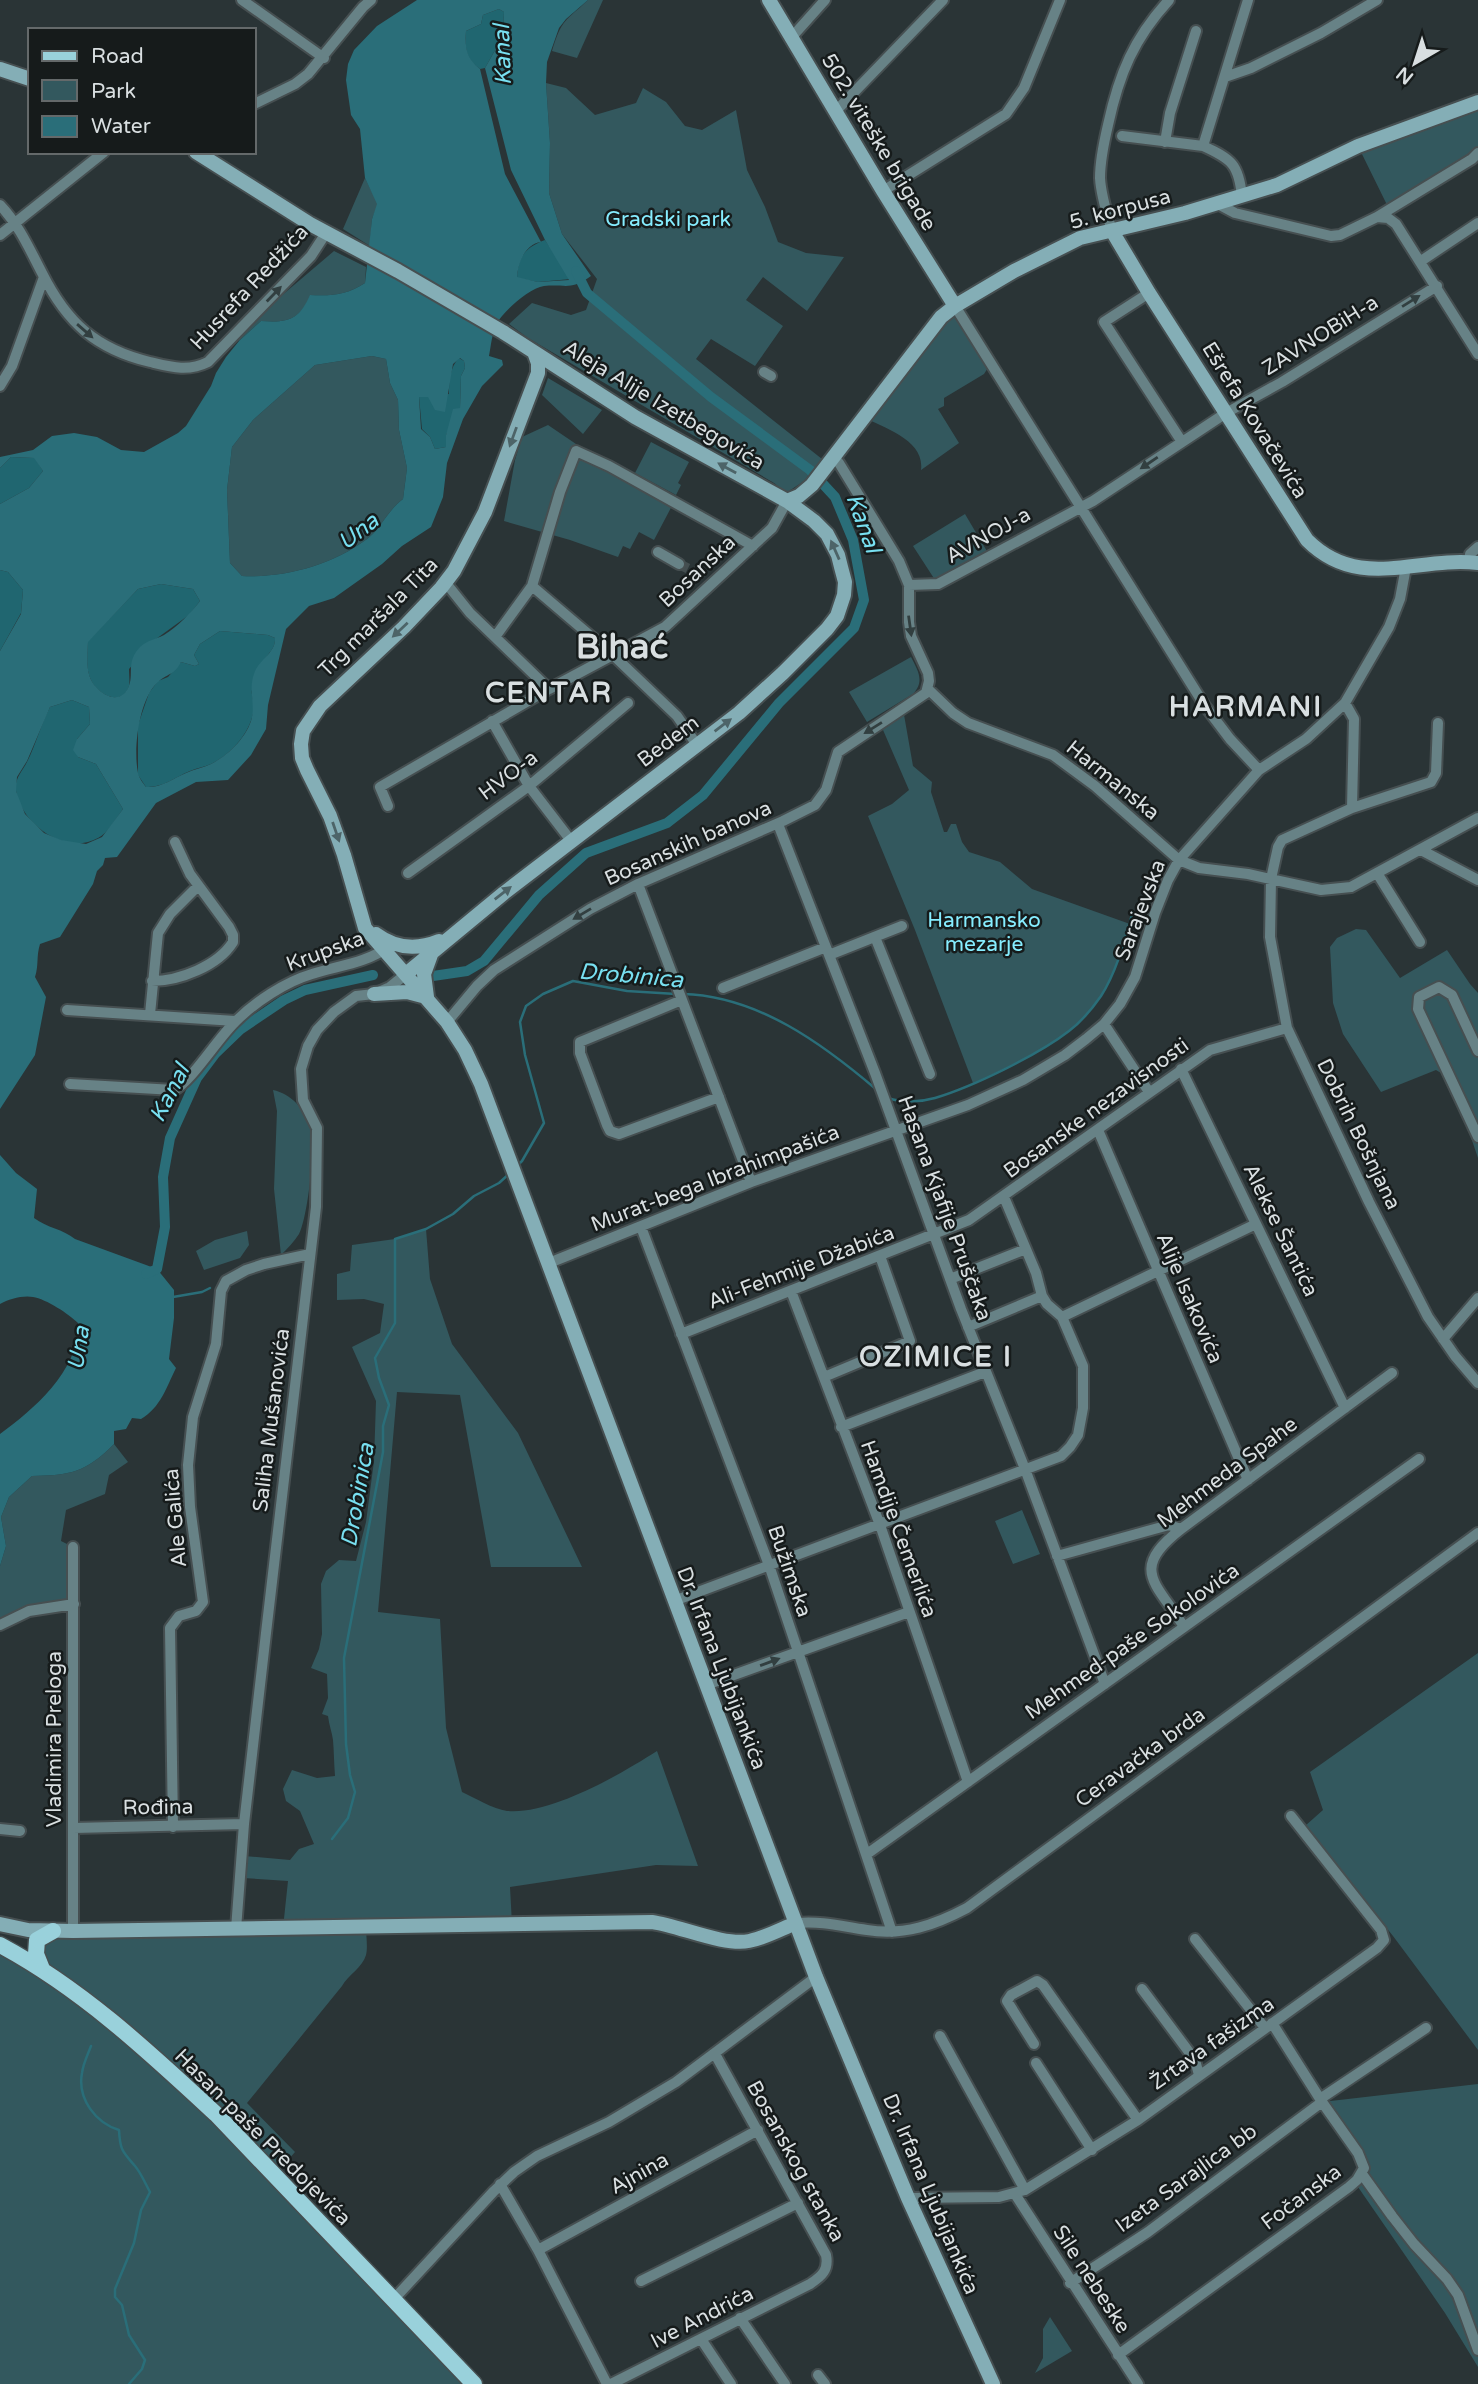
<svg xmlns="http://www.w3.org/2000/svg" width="1478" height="2384" font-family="'Varela Round',sans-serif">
<rect width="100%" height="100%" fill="#2a3436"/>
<!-- green -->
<path fill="#33585e" d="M588 0H603L577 58 552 51C562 18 565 22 588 0Z
M546 83 566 88 595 115 636 103 643 88 666 102 685 126 702 130 736 110 747 170 765 207 778 242 806 253 844 257 807 311 763 277 746 300 783 326 755 366 711 339 696 359 822 459 804 481 786 493 774 483 528 338 509 324 532 303 571 315 586 310 597 279 562 234 549 193 550 143Z
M1478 102V156L1390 211 1358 146Z
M365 178 378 204 372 219 370 246 343 229Z
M334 251 366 267 365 283C347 295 332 296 311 295 299 320 288 323 261 321L239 341 234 336Z
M955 306 991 363 984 374 944 398V406L938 409 959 443 921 470C925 440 884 428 863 417Z
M372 356 386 359 390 383 398 400 399 430 407 468 403 499C387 511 380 530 367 539 332 565 285 578 242 576L230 563 227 490 232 447 253 420 315 365Z
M548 378 602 410 583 434 542 395Z
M548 425 576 444V451L674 502 654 540 639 532 630 549 623 546 618 557 570 540 504 521 515 460 522 437Z
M651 442 689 462 678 483 681 485 676 495 635 473Z
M965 514 988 553 937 583 913 546Z
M911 657C918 671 925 681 913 694L867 722 849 692Z
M903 709 913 766 932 782 931 792 944 832H947L951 824H956L962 842 969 852 1000 862 1032 889 1130 924C1122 947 1115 974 1102 995 1073 1040 1019 1061 973 1083L915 930 868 816 892 804 909 790 880 723Z
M1356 929 1366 930 1400 978 1447 950 1470 984 1478 993V1158L1451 1079 1436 1070 1381 1092 1343 1034 1333 1003 1330 947 1337 938Z
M273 1090C291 1094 304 1108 310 1126 316 1144 308 1217 299 1234 294 1242 287 1249 281 1255L274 1189 277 1111Z
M426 1229 430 1279 452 1344 518 1433 582 1567H491L460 1395 397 1392 378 1612 440 1619 446 1728 462 1792C475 1798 493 1809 507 1811 551 1815 621 1774 657 1751L698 1866 656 1865 510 1887 512 1924 366 1927C366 1935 368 1947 366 1955 363 1967 348 1975 342 1986L247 2103 295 2152 275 2175 474 2384H0V1945L21 1956 45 1946 53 1931 283 1928 288 1881 243 1878 244 1856 290 1860 299 1849 314 1844 300 1811 286 1801 283 1789 292 1770 317 1778 335 1776C334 1764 334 1752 333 1740 332 1732 329 1725 328 1716L322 1714 328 1698 327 1674 311 1668 319 1649 322 1634 321 1584 326 1571 339 1560 356 1561 366 1522 374 1461 376 1401 352 1347 380 1333 384 1304 364 1299 337 1300V1274L350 1271 352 1245 395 1239Z
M247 1231 249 1245 240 1258 204 1270 196 1251 215 1240Z
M114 1444 128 1462 109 1475 105 1494 66 1510 61 1541 73 1547 74 1604 29 1611 0 1625V1566L6 1546 1 1517 9 1497 32 1476C71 1475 85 1473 114 1444Z
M1022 1510 1040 1554 1013 1564 995 1521Z
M1478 1653V2050L1393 1936 1305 1826 1323 1810 1310 1772Z
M1478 2084V2367L1445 2313 1358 2187 1357 2180 1364 2168 1322 2102Z
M1050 2317 1072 2351 1035 2373 1043 2358V2329Z"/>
<!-- forest -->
<path fill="#206670" d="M499 9 504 12 503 36 485 68 480 69C465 58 465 48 466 31L481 24 483 15Z
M545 240 571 279 538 282 517 278C518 256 526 247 545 240Z
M459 358 464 361 465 368 461 376 460 408 446 435V447L435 449 430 437 422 429 419 397 449 394C449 381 450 367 459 358Z
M11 457 35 458 43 471 29 488 0 504V468Z
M0 570 8 572 23 590 21 613 0 651Z
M161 584 193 589 200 601 189 615 156 639 129 669C129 674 130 682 129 686 122 708 97 694 91 680 85 668 88 654 88 641L138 589Z
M220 631 268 635 275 638C276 651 263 656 259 670 256 676 253 684 252 690 251 696 254 701 254 706 253 730 232 754 211 764 204 767 197 768 190 771 175 777 163 788 146 787L138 775V725L149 693 158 681 168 677 181 662 195 666 199 664 194 655 200 644Z
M72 700 89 707 90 724 77 739 78 757 96 764 123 809C116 818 108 833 98 838 66 856 22 825 16 791 14 779 22 772 27 762 36 744 41 724 50 707Z"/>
<!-- water -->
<path fill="#2a6e79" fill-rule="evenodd" d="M417 0H588L566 19 559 28 547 62 546 83 550 143 549 193 562 234 591 276C569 291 568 284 544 286 529 288 504 311 497 323 492 332 491 346 489 356L502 360 503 365 482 386 463 419 447 463 443 497 431 527 402 546 382 564 334 598 309 606 286 629 268 705 266 729 251 755 228 780 196 782 156 803 117 857 105 858 103 865 97 871 93 884 60 937 40 944C36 957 39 965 35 977L46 997 35 1055 0 1109V651L21 614 23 590 8 572 0 570V504L29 488 43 471 34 458 11 457 0 468V457L33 450 52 436 74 433 97 437 121 450 144 452 178 433 186 426 211 386 216 373 226 357 239 341 261 321C288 323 299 320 310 295 332 296 347 295 365 283L372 219 377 204 365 178 360 129 351 115 346 80 348 64 354 50 377 26ZM499 9 504 12 503 36 485 68 511 170 545 240 569 280 538 282 517 277C518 263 525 244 541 242L505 174 480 69C466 58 465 48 466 31L481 24 483 15ZM372 356 386 359 390 383 398 400 399 430 407 468 403 499C387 511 380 530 367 539 332 565 285 578 242 576L230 563 227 490 232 447 253 420 315 365ZM460 358 464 361 465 368 461 376 460 408 453 409 446 435V447L435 449 430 437 421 429 419 397H428L435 410 445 412 453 364ZM161 584 193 589 200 601C190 614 178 626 164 635 156 639 146 641 140 647 125 663 135 674 128 688 121 703 105 697 97 688 84 675 88 658 88 642L138 589ZM220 631 268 635 275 638C276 653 258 660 254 674 248 690 256 705 251 721 245 739 227 756 211 764 203 768 194 769 186 773 172 779 161 788 146 787 143 783 139 778 138 773 133 749 139 700 157 683 167 673 174 676 181 662L195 666 199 664 194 655 200 644ZM72 700 89 707 90 724 77 739 73 750 78 757 96 764 123 809 102 837 86 844 61 840 44 833 25 814 16 791 17 777 27 761 50 707Z
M0 1155 16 1173 37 1189 34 1218C47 1228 63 1229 75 1239L157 1269 174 1290V1318L169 1359 176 1368C166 1388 161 1407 141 1419L132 1418 126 1429 114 1431V1444C85 1473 71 1475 32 1476L9 1497 1 1517 6 1546 0 1566V1434C34 1409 80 1370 78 1323 69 1314 46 1299 33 1297 23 1295 9 1299 0 1304Z"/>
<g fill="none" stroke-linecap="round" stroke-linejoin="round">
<!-- stream -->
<path stroke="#2a6e79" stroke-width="2.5" d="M683 994C758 996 823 1044 877 1090
M888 1098C902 1103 921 1102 935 1098 972 1087 1038 1055 1069 1031 1081 1022 1092 1009 1101 996 1117 971 1125 939 1133 911
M517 1166 522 1161 544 1123 525 1055 520 1022 526 1006 543 994 573 981 627 991 676 994
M173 1297 202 1292 210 1288
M332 1839 348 1818 355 1792 350 1775 346 1744 344 1658 383 1452V1426L389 1405 379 1378 375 1358 395 1323V1239L426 1229 453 1214 474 1196 499 1183 510 1173
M91 2046C88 2054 83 2064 82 2073 77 2099 96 2123 119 2130 120 2151 123 2152 135 2166 141 2173 145 2183 150 2192L141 2210 134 2243 115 2289V2297L122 2305 129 2335 145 2360 142 2369 129 2384"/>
<!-- canal -->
<path stroke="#2a6e79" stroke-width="10" d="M433 976 467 971 484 961 539 895 586 853 667 823 703 795 779 703 854 628 864 600 853 540 835 497 810 470 711 397 587 293 576 271
M146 1274 157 1269 165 1227 163 1177 170 1138 197 1078 215 1054 241 1029 284 1000 305 990 373 975"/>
<!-- street-tunnel -->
<path stroke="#444e50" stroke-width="10" stroke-dasharray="10 5" stroke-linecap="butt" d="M679 564 699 574"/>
<defs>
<path id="street" d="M242 0 324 58
M791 38 825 0
M1225 77 1251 68 1321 33 1377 0
M254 104 295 84 308 74 363 7 371 0
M835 112 943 0
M1122 136 1203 146C1232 159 1239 165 1242 197
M1165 142 1170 113 1196 31
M1203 146 1248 0
M883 191 1006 114 1024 88 1060 0
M1218 204 1235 213 1331 236 1340 235 1377 217 1388 218 1396 224 1478 354
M0 205C19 225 29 248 42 273 67 323 96 349 150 362 171 367 188 372 208 362L311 256 326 233
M1377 217 1472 159 1478 153
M1112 231C1107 214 1101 196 1100 178 1100 160 1104 142 1108 125 1119 74 1134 38 1169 0
M0 235 104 152
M1421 261 1478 223
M1149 293 1104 322 1182 442
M955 306 1205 706 1230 739 1259 770
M764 372 771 376
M0 386 12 366 44 277
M658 552 679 564
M1469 562 1470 554 1478 547
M446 583 470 613 549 689
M909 585 938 584 1093 501 1226 413 1282 382 1437 286
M532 586 613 655 677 716 697 745
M495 637 532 586 560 492 576 451 609 466 753 546
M928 689 953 713 968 723 1053 755 1095 786 1179 860 1199 868 1248 874 1321 890 1351 887 1478 818
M1345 703 1354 719 1352 808
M492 721 529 786 572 842
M1438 723 1436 773 1431 782 1352 808 1282 840 1278 847 1271 879 1270 937 1287 1028 1369 1202 1428 1317 1455 1356 1478 1383
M388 806 380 787 549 689 665 627 772 528 787 501
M778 824 875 1073 961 1309 1025 1469 1105 1684
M1421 850 1478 880
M408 873 529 786 628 703
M1377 873 1420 942
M638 884 751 1182
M875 937 930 1074
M829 955 902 926
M152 981C179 981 218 966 233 942V935L229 927 190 874 175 842
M723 988 826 947
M682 1000 580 1042V1053L607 1125 610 1131 619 1134 719 1097
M67 1010 235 1021
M150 1014 158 933 170 914 198 886
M447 1022 477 986 494 970 590 909 638 884 783 821 815 805 826 790 838 752 926 693 929 681 928 673 911 636 909 622V585L899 561 839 463 833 457
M1104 1024 1149 1092
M1478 1051 1452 995 1439 987 1419 997 1418 1009 1478 1137
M1181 1069 1345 1408
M70 1084 174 1090C191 1082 218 1038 235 1022 255 1002 285 982 312 974 336 966 367 963 388 947
M1098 1130 1248 1480
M1004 1197 1036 1273 1042 1296 1047 1304 1062 1317
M641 1227 769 1565 892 1932
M549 1263 751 1182 968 1105 1023 1080 1065 1055 1086 1039 1104 1024 1120 1004 1135 977 1155 913 1168 880 1179 860 1259 770 1306 739 1345 703 1389 627 1400 599 1406 567
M950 1279 1026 1249
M791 1291 880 1525 968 1782
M968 1327 1042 1296
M681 1334 969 1220 1210 1050 1287 1028
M1443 1339 1478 1298
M824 1377 910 1341 880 1256
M841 1427 985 1372
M1057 1556 1169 1525 1181 1529
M674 1601 1061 1456 1070 1447 1078 1435 1083 1408V1366L1062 1317 1256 1224
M0 1625 29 1611 74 1604
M1184 1627C1157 1583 1128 1570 1181 1529L1392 1373
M706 1685 909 1612
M173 1827 170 1628 179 1616 196 1611 203 1602 190 1507 188 1465 193 1417 216 1344 221 1291 226 1281 246 1270 264 1264 310 1254
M73 1828 244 1824
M0 1829 20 1831
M867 1854 1419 1459
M796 1923C825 1921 839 1926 867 1930 904 1936 935 1925 967 1908L1478 1533
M236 1929 244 1824 266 1633 316 1207 317 1128 303 1100 301 1069 308 1046 317 1030 334 1012 356 996 374 994 390 987 406 974
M73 1931V1547
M1195 1939 1265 2028
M1142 1989 1195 2060 1199 2075
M940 2036 1025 2190
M1034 2044 1007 2001 1011 1995 1037 1981 1043 1985 1138 2120
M1036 2063 1092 2150
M1320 2099 1426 2028
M1362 2174 1392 2216 1414 2244 1447 2279 1458 2295 1478 2350
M500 2184 538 2250 607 2384
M1015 2194 1138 2384
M908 2198 999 2197 1025 2190 1138 2120 1377 1948 1384 1940 1381 1930 1291 1816
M538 2250 758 2130
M641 2281 798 2203
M1070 2283 1148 2232 1322 2102
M394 2299 494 2191 514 2172 537 2156 609 2122 676 2082 816 1977
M740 2318 785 2384
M701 2339 731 2384
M1118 2355 1349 2187 1357 2180 1364 2168 1358 2153 1322 2102 1272 2023
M818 2375 825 2384
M611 2384 810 2284C822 2276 829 2270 826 2255L715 2054"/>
<path id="secondary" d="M769 0 883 191 955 306
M0 69 30 79
M196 152 310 224 398 271 503 332 635 417 787 501 814 521 827 534 838 555 841 567 845 582 844 595 837 616 827 629 783 673 739 713 504 893 406 974
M1112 231 1149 293 1307 540C1359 592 1416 556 1478 563
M534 352 538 363V373L485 512 454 571 441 588 404 627 320 706 303 731 301 744 302 758 307 770 330 816 344 855 365 928 447 1022 465 1050 481 1084 816 1977 908 2198 993 2384
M787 501 799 496 812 485 941 317 955 306 1014 271 1080 238 1185 213 1277 185 1358 146 1478 102
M376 934C396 949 417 950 439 941
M374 994 407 992 426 997
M427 997 424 974 432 952
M0 1924 28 1930 73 1931 652 1922C680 1926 723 1946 749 1941 765 1938 781 1929 796 1923"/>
<path id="primary" d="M0 1945C82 1989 149 2052 217 2115L474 2384
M42 1969 36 1954 37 1940 53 1931"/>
</defs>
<!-- street casing -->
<use href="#street" stroke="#464f51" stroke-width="14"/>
<!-- secondary casing -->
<use href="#secondary" stroke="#464f51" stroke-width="18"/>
<!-- primary casing -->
<use href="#primary" stroke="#464f51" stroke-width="19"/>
<!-- street -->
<use href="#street" stroke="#678286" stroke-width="10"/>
<!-- secondary -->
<use href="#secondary" stroke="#84aeb6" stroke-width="14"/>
<!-- primary -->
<use href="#primary" stroke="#99d1db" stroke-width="16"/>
</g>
<!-- one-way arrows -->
<defs><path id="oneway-solid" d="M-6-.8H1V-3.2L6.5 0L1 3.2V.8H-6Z" transform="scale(1.75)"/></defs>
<g fill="#323f40">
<use href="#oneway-solid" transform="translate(274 294) rotate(-46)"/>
<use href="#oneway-solid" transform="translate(1411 301) rotate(-32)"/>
<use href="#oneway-solid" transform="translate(85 331) rotate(41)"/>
<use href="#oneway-solid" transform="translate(1149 463) rotate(146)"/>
<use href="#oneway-solid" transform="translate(910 626) rotate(82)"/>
<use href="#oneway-solid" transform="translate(873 728) rotate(148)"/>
<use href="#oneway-solid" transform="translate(582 914) rotate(149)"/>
<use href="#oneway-solid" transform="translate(770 1662) rotate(-20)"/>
</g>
<g fill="#4d6468">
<use href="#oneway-solid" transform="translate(513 437) rotate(110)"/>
<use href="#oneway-solid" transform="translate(727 468) rotate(-151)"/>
<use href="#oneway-solid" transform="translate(835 550) rotate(-114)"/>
<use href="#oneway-solid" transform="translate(400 630) rotate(137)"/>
<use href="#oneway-solid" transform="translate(723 725) rotate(-37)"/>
<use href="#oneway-solid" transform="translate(336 832) rotate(71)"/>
<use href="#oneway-solid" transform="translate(503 893) rotate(-38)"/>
</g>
<g text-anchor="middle" stroke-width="5" stroke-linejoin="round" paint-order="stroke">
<!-- street labels -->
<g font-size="21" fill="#d9dfe1" stroke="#161b1b">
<text transform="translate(879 142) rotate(59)" y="7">502. viteške brigade</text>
<text transform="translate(1120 209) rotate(-15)" y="7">5. korpusa</text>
<text transform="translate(249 287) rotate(-47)" y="7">Husrefa Redžića</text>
<text transform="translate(1320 335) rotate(-32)" y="7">ZAVNOBiH-a</text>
<text transform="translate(664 405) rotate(31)" y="7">Aleja Alije Izetbegovića</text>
<text transform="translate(1255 420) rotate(58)" y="7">Ešrefa Kovačevića</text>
<text transform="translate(988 535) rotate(-29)" y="7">AVNOJ-a</text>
<text transform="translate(697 571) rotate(-43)" y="7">Bosanska</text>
<text transform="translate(378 617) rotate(-45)" y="7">Trg maršala Tita</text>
<text transform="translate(668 741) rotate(-37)" y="7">Bedem</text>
<text transform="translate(508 775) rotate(-37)" y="7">HVO-a</text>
<text transform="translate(1113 780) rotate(39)" y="7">Harmanska</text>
<text transform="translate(688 843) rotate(-24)" y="7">Bosanskih banova</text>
<text transform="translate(1140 910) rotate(-69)" y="7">Sarajevska</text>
<text transform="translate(325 951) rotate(-20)" y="7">Krupska</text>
<text transform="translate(1096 1108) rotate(-36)" y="7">Bosanske nezavisnosti</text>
<text transform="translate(1359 1134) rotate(64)" y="7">Dobrih Bošnjana</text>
<text transform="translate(715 1178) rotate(-21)" y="7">Murat-bega Ibrahimpašića</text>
<text transform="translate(945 1208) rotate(70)" y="7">Hasana Kjafije Pruščaka</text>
<text transform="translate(1281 1230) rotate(64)" y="7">Alekse Šantića</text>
<text transform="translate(801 1267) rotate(-21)" y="7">Ali-Fehmije Džabića</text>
<text transform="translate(1190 1298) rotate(67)" y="7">Alije Isakovića</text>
<text transform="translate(271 1420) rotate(-83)" y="7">Saliha Mušanovića</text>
<text transform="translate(1227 1472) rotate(-37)" y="7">Mehmeda Spahe</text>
<text transform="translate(175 1518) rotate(-95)" y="7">Ale Galića</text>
<text transform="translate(899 1529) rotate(70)" y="7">Hamdije Čemerlića</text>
<text transform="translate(790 1571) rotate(71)" y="7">Bužimska</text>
<text transform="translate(1132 1641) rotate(-35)" y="7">Mehmed-paše Sokolovića</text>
<text transform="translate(722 1668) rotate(69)" y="7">Dr. Irfana Ljubijankića</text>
<text transform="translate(54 1739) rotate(-90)" y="7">Vladimira Preloga</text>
<text transform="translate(1140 1757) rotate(-36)" y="7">Ceravačka brda</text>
<text transform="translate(158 1807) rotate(-1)" y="7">Rođina</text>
<text transform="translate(1212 2043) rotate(-35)" y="7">Žrtava fašizma</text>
<text transform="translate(263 2137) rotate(45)" y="7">Hasan-paše Predojevića</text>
<text transform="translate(796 2161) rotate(61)" y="7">Bosanskog stanka</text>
<text transform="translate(639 2173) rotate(-29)" y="7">Ajnina</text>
<text transform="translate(1186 2178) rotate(-36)" y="7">Izeta Sarajlica bb</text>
<text transform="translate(931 2194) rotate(67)" y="7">Dr. Irfana Ljubijankića</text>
<text transform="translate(1301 2197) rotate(-37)" y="7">Fočanska</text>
<text transform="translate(1092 2279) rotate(57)" y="7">Sile nebeske</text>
<text transform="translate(702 2317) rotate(-27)" y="7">Ive Andrića</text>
</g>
<!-- park labels -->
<g font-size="21" fill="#86edff" stroke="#161b1b">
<text x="668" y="226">Gradski park</text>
<text x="984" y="927">Harmansko<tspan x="984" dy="24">mezarje</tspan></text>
</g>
<!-- water labels -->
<g font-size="23" font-style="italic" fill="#78e0f1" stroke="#161b1b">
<text transform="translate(502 55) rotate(-92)" y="8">Kanal</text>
<text transform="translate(864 523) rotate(70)" y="8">Kanal</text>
<text transform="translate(358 531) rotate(-38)" y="8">Una</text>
<text transform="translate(631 975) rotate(5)" y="8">Drobinica</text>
<text transform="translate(169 1093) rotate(-63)" y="8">Kanal</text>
<text transform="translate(78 1348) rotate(-81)" y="8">Una</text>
<text transform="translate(357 1495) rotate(-80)" y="8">Drobinica</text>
</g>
<!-- district labels -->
<g font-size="28" font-weight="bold" letter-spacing="2" fill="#d9dfe1" stroke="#161b1b">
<text x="549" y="702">CENTAR</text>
<text x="1246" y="716">HARMANI</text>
<text x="936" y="1366">OZIMICE I</text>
</g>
<!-- town labels -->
<g font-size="35" font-weight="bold" fill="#d9dfe1" stroke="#161b1b">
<text x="622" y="658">Bihać</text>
</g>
</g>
<!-- legend -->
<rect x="28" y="28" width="228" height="126" fill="#161b1b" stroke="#64696a" stroke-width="2"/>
<rect x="42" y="51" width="35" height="10" fill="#99d1db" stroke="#64696a" stroke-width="2"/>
<text x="91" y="63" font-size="21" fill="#d9dfe1">Road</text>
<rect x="42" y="80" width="35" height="21" fill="#33585e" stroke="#64696a" stroke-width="2"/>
<text x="91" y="98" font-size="21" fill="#d9dfe1">Park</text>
<rect x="42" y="116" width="35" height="21" fill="#2a6e79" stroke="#64696a" stroke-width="2"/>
<text x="91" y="133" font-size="21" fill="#d9dfe1">Water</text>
<!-- north arrow -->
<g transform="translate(1415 63) rotate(219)" stroke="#161b1b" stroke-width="5" paint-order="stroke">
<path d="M0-5L12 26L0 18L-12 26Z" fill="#d9dfe1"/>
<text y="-10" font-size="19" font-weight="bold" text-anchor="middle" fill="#d9dfe1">N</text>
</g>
</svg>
